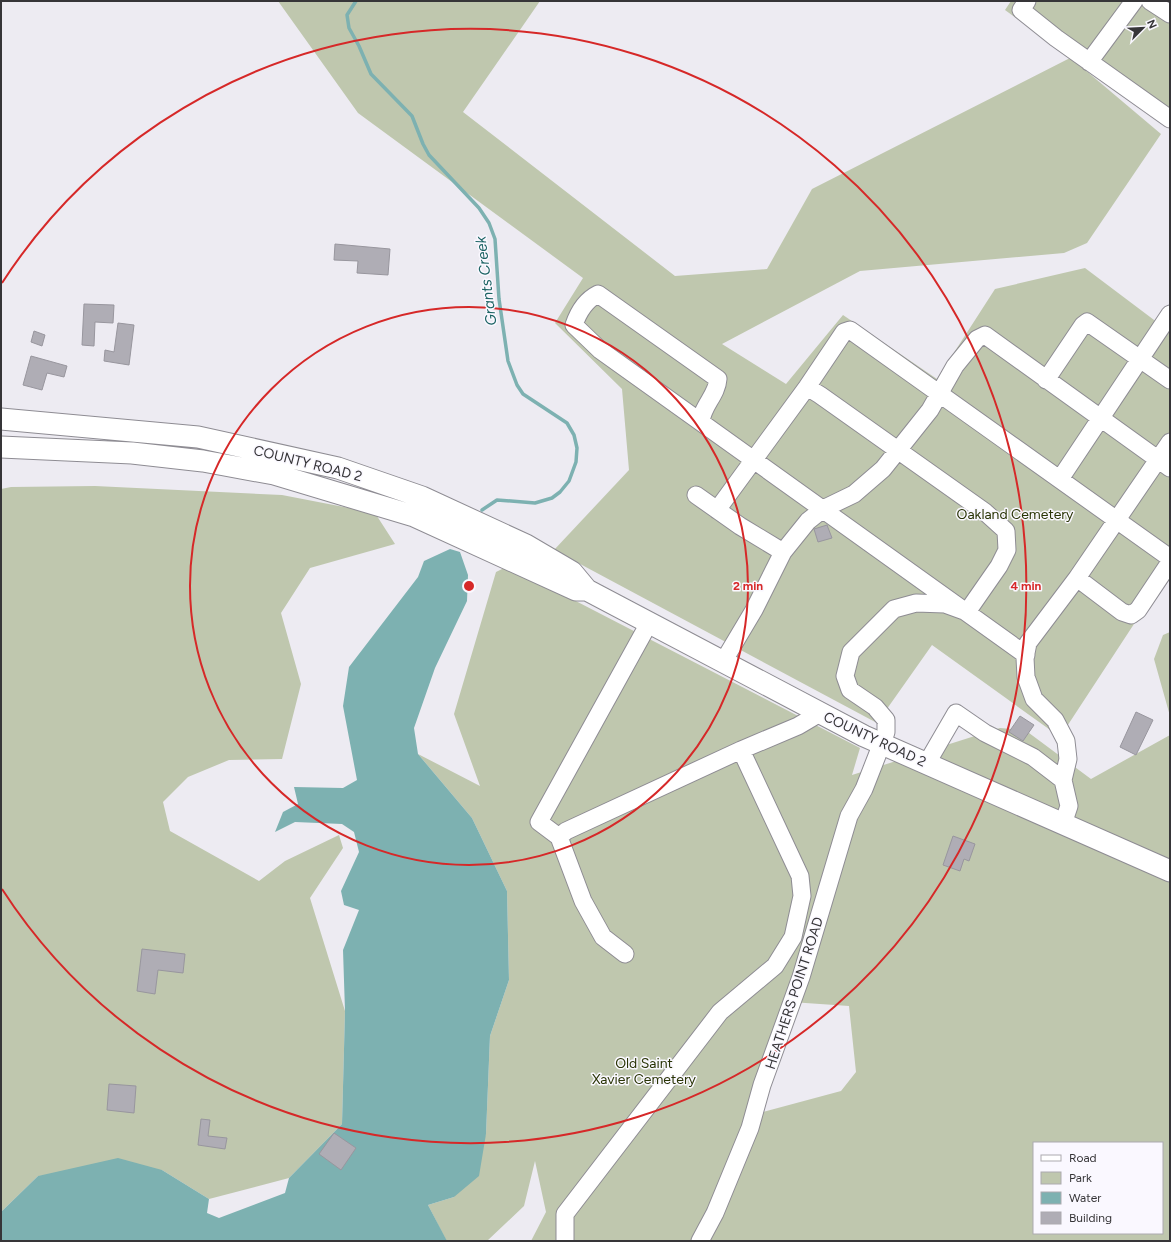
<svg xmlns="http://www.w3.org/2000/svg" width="1171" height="1242" font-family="Figtree,sans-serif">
<rect width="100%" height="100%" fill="#edebf2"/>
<!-- green -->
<path fill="#bfc7ae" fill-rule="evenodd" d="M278 1H540L463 112 675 276 767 269 812 189 1070 58 1005 10 1011 1H1170V129L1084 69 1161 134 1087 243 1064 253 860 271 722 344 786 384 843 315 937 379 995 289 1085 268 1170 332V569L1060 737 932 645 877 723 554 550 629 470 622 389 555 323 583 278 358 113Z
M95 486 282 495 375 513 395 544 310 568 281 613 301 684 282 759 229 760 188 777 163 802 170 831 259 881 285 861 339 835 343 848 310 898 345 1011 342 1124 289 1178 209 1199 162 1170 38 1176 1 1212V489L11 487Z
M508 566 860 748 852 775 1000 728 1025 730 1091 779 1170 735V1241H531L546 1212 535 1161 524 1206 487 1241 446 1240 428 1205 454 1197 486 1134 490 1036 509 980 507 891 472 818 418 754 480 786 454 714 496 572ZM791 1002 849 1006 856 1072 841 1091 748 1116ZM1034 1143H1162V1233H1034Z
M1170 632V716L1154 659 1163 635Z"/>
<!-- water -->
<path fill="#7db1b1" d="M450 549 460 552 468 575 467 601 435 668 414 728 418 754 472 818 507 891 509 980 490 1036 486 1134 479 1176 454 1197 428 1205 447 1241H1V1212L38 1176 118 1158 162 1170 209 1199 207 1213 219 1218 285 1193 289 1178 342 1124 345 1011 343 950 359 910 344 905 341 891 359 852 354 832 342 824 295 822 275 832 283 812 298 804 294 787 343 788 357 780 343 706 349 667 418 577 424 561Z"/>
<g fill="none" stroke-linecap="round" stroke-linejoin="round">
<!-- stream -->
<path stroke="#7db1b1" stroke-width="3.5" d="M356 1 347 15 349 28 359 46 371 74 412 116 423 144 429 155 479 208 489 223 495 239 499 299 508 361 517 385 523 394 567 423 574 435 577 448 576 462 569 481 560 492 552 498 535 503 497 500 482 510"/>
</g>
<!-- building -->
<path fill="#afadb5" stroke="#98969e" d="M335 244 390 249 388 275 357 273 358 261 334 260Z
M84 304 114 305 113 323 95 322 94 346 82 345Z
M118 323 134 325 129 365 104 361 105 350 114 352Z
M34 331 45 335 42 346 31 342Z
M31 356 67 366 64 377 47 373 42 390 23 385Z
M827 525 832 538 818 542 814 529Z
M1136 712 1153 720 1136 755 1120 747Z
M1020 716 1034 725 1023 741 1009 732Z
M953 836 975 844 969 861 964 859 960 871 943 865Z
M142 949 185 954 183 973 158 970 155 994 137 991Z
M109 1084 136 1086 134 1113 107 1110Z
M201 1119 210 1120 208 1136 227 1138 225 1149 198 1145Z
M334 1133 356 1148 341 1170 319 1154Z"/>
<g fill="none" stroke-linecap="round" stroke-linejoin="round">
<defs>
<path id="minor" d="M1027 1 1021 10 1056 38 1170 119
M1150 1 1170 14
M1089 62 1134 1
M1046 380 1083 325 1087 322 1170 380
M701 422C702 406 717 395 718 379L598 294C586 300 578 313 574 325L600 350 1026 655
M1060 479 1170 314
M696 495 740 526 783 552
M717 510 807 387 844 332 850 330 1170 558
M1077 578 1122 612 1131 615 1138 610 1170 562
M723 662 754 610 783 552 808 521 823 509 854 494 883 469 930 410 955 366 977 339 985 335 1170 468
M927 763 956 713 985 733 1033 757 1063 780 1069 806 1063 824
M1063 780 1068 759 1066 741 1055 720 1034 699 1026 677 1025 658 1028 643 1077 578 1170 442
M559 837 566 831 741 750 798 726 820 713
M625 954 603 937 583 901 559 837 539 822 649 623
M565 1241V1214L720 1012 775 966 793 937 802 896 800 876 741 750
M700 1241 715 1213 750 1128 762 1085 801 977 849 816 864 789 882 743 886 732V720L875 707 850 690 845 676 851 652 894 609 916 603 945 604 967 612 999 566 1007 550 1006 531 985 512 820 395 807 387"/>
<path id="major" d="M1 419 198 437 338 468 422 497 526 545 572 572 587 590 864 736 1170 871
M1 447 132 453 203 461 274 474 414 516 576 590H587"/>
</defs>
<!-- minor casing -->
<use href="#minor" stroke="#8e8c93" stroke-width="19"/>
<!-- major casing -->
<use href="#major" stroke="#8e8c93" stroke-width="23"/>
<!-- minor -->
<use href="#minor" stroke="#fff" stroke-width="17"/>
<!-- major -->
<use href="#major" stroke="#fff" stroke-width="21"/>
</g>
<!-- distance rings -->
<g fill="none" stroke="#d62828" stroke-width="2">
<circle cx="469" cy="586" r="279"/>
<path d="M2 283A557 557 0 1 1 2 889"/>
</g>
<g text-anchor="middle" stroke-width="3" stroke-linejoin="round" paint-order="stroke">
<!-- street labels -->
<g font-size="14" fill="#363538" stroke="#faf8ff">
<text transform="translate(308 463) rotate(14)" y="5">COUNTY ROAD 2</text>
<text transform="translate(875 739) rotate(25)" y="5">COUNTY ROAD 2</text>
<text transform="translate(794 993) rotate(-72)" y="5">HEATHERS POINT ROAD</text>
</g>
<!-- park labels -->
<g font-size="14" fill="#293405" stroke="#faf8ff">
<text x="1015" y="519">Oakland Cemetery</text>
<text x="644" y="1068">Old Saint<tspan x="644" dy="16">Xavier Cemetery</tspan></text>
</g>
<!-- water labels -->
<g font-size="15" font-style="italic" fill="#1b6363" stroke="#faf8ff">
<text transform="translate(486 281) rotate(-97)" y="5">Grants Creek</text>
</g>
</g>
<circle cx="469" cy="586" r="6" fill="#d62828" stroke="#faf8ff" stroke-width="2"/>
<g font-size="12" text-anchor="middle" font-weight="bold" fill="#d62828" stroke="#faf8ff" stroke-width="3" stroke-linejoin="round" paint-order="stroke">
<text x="748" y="590">2 min</text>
<text x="1026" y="590">4 min</text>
</g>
<!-- border -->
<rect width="1171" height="1242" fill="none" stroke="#363538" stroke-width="4"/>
<!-- legend -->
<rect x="1033" y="1142" width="130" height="92" fill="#faf8ff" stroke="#acaaaf"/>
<rect x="1041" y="1155" width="20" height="6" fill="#ffffff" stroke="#acaaaf"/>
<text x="1069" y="1162" font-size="12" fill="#363538">Road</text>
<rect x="1041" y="1172" width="20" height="12" fill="#bfc7ae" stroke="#acaaaf"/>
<text x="1069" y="1182" font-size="12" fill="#363538">Park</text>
<rect x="1041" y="1192" width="20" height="12" fill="#7db1b1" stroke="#acaaaf"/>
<text x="1069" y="1202" font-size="12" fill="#363538">Water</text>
<rect x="1041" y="1212" width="20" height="12" fill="#afadb5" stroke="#acaaaf"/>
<text x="1069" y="1222" font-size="12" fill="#363538">Building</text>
<!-- north arrow -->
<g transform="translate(1143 28) rotate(66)" stroke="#faf8ff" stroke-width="3" paint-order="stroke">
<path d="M0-3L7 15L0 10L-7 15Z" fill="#363538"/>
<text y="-6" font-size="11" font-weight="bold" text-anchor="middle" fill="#363538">N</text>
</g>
</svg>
